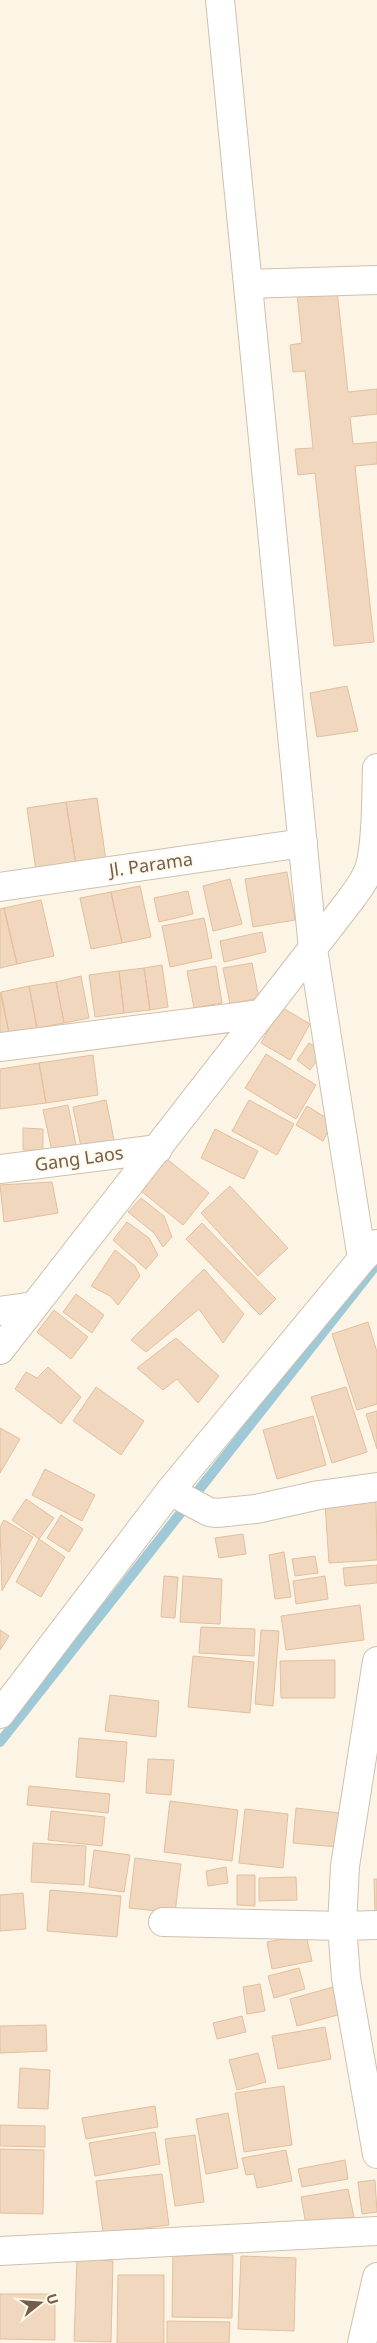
<svg xmlns="http://www.w3.org/2000/svg" width="377" height="2343" font-family="'Noto Sans',sans-serif">
<rect width="100%" height="100%" fill="#fcf5e5"/>
<g fill="none" stroke-linecap="round" stroke-linejoin="round">
<!-- stream -->
<path stroke="#a0c9d7" stroke-width="10" d="M0 1742 377 1264"/>
</g>
<!-- building -->
<path fill="#f1d7bd" stroke="#e3bf9e" d="M337 290 348 392 377 389V414L350 417 353 444 377 442V464L355 466 374 642 334 646 315 473 298 475 295 449 313 448 305 371 293 372 290 345 302 343 297 294Z
M347 686 358 731 317 737 310 693Z
M97 798 106 861 76 865 66 802Z
M66 802 76 865 36 871 27 808Z
M287 872 295 920 253 927 245 879Z
M230 879 242 924 213 931 203 886Z
M140 886 151 937 122 943 111 892Z
M188 891 193 914 159 922 154 898Z
M111 892 122 943 91 949 80 898Z
M41 900 54 956 17 964 4 908Z
M4 908 17 964 0 968V909Z
M204 918 212 958 170 967 162 926Z
M262 932 266 952 224 962 220 941Z
M252 963 259 998 230 1004 223 968Z
M162 965 168 1007 150 1010 144 968Z
M216 966 222 1003 194 1008 187 971Z
M144 968 150 1010 124 1013 119 971Z
M119 971 124 1013 95 1017 89 975Z
M81 976 89 1018 64 1023 56 982Z
M56 982 64 1023 37 1028 29 986Z
M29 986 37 1028 9 1033 1 992Z
M0 992 9 1033 0 1035Z
M281 1007 310 1024 290 1060 261 1043Z
M309 1043 323 1052 310 1070 297 1060Z
M266 1054 316 1085 296 1119 245 1088Z
M93 1055 98 1095 46 1103 39 1063Z
M39 1063 46 1103 0 1109V1069Z
M106 1100 114 1140 81 1147 73 1107Z
M249 1100 294 1124 277 1155 232 1131Z
M68 1105 76 1145 52 1151 43 1110Z
M307 1106 333 1122 323 1141 296 1125Z
M23 1128 43 1129V1150H23Z
M215 1129 258 1151 244 1179 201 1158Z
M167 1159 209 1193 183 1225 141 1191Z
M52 1182 58 1213 4 1222 0 1185Z
M230 1186 288 1248 258 1276 201 1213Z
M141 1198 164 1216 172 1237 163 1247 154 1233 128 1212Z
M127 1222 149 1238 158 1255 146 1269 113 1240Z
M202 1223 276 1299 260 1315 186 1239Z
M115 1250 135 1266 140 1276 118 1305 110 1296 91 1286Z
M204 1269 244 1314 223 1343 199 1309 146 1352 131 1340Z
M76 1294 104 1315 92 1333 63 1312Z
M54 1310 88 1337 71 1359 37 1332Z
M368 1322 377 1352V1404L357 1410 332 1334Z
M176 1338 219 1376 198 1403 177 1379 163 1390 137 1368Z
M48 1367 81 1397 61 1424 15 1389 26 1372 37 1378Z
M96 1387 144 1421 121 1455 73 1421Z
M346 1387 367 1452 332 1463 311 1397Z
M377 1411V1449L366 1414Z
M313 1416 326 1465 277 1479 263 1430Z
M0 1428 20 1439 0 1473Z
M45 1469 95 1495 82 1521 32 1495Z
M26 1499 54 1518 39 1539 12 1520Z
M376 1500 377 1560 329 1563 325 1504Z
M61 1515 83 1529 69 1552 47 1538Z
M4 1520 33 1537 2 1591 0 1527Z
M243 1534 246 1554 219 1558 215 1538Z
M39 1539 65 1557 41 1597 16 1582Z
M284 1552 291 1597 275 1599 269 1555Z
M315 1556 318 1573 295 1576 292 1559Z
M377 1565V1583L345 1586 343 1568Z
M164 1576 178 1577 175 1618 161 1617Z
M183 1576 222 1579 220 1624 180 1622Z
M325 1576 328 1599 296 1604 293 1581Z
M360 1605 364 1640 286 1650 281 1616Z
M201 1627 255 1629 254 1656 199 1653Z
M0 1630 9 1636 0 1650Z
M261 1630 279 1631 273 1706 255 1704Z
M193 1656 254 1662 250 1713 188 1707Z
M335 1660V1698H281L280 1661Z
M110 1695 159 1701 156 1737 105 1731Z
M79 1738 127 1742 124 1782 76 1777Z
M148 1759 174 1760 171 1795 146 1793Z
M29 1786 110 1794 108 1813 27 1805Z
M170 1801 238 1810 232 1861 164 1852Z
M296 1808 340 1813 337 1847 293 1843Z
M245 1809 288 1814 283 1868 239 1863Z
M51 1811 105 1817 102 1846 48 1840Z
M33 1843 86 1846 84 1885 31 1882Z
M94 1850 130 1855 124 1892 89 1887Z
M135 1858 181 1864 175 1913 129 1908Z
M226 1867 228 1883 208 1886 206 1871Z
M237 1875H255V1906L237 1905Z
M296 1877 297 1900 259 1901V1878Z
M374 1879H377V1912H375Z
M50 1890 121 1896 117 1937 47 1931Z
M23 1893 26 1929 0 1931V1895Z
M306 1935 312 1961 272 1969 267 1942Z
M299 1968 305 1989 274 1998 268 1976Z
M260 1984 265 2011 247 2014 243 1987Z
M337 1986 345 2013 297 2026 290 1999Z
M242 2016 246 2032 217 2039 213 2023Z
M46 2025 47 2051 0 2053V2026Z
M325 2027 331 2059 278 2069 272 2036Z
M258 2053 266 2082 237 2090 229 2060Z
M20 2068 50 2070 48 2109 18 2108Z
M284 2086 292 2145 244 2152 235 2093Z
M155 2106 158 2127 86 2139 82 2118Z
M228 2113 238 2168 206 2174 196 2119Z
M0 2125 45 2126V2147L0 2146Z
M155 2132 160 2164 95 2176 89 2143Z
M195 2135 204 2202 175 2206 165 2139Z
M0 2149 44 2150 43 2214 0 2213Z
M286 2150 292 2181 257 2188 254 2174 246 2175 242 2158Z
M345 2160 348 2179 302 2187 298 2169Z
M162 2174 169 2225 103 2233 96 2181Z
M375 2180 377 2212 362 2214 358 2182Z
M348 2189 354 2217 306 2225 301 2197Z
M173 2253 233 2255 232 2318 172 2317Z
M241 2256 296 2258 294 2331 238 2329Z
M77 2259 113 2261 111 2342 74 2341Z
M118 2275H164V2343H117Z
M0 2294H55V2340L0 2339Z
M167 2321 230 2322 229 2343H167Z"/>
<g fill="none" stroke-linecap="round" stroke-linejoin="round">
<defs>
<path id="minor" d="M249 284 377 280
M0 887 303 843
M313 949 362 1259
M0 1047 260 1014
M0 1169 158 1149
M0 1311 34 1306
M0 1350 348 903C356 892 366 880 370 866 377 841 376 796 377 768
M170 1491 209 1512 217 1513 256 1509 319 1495 377 1487
M377 1661 345 1866 342 1926 346 1978 377 2154
M0 1714 170 1491 362 1259 377 1244
M163 1922 342 1926 377 1925
M0 2251 377 2231
M362 2343 377 2277"/>
<path id="tertiary" d="M220 0 313 949"/>
</defs>
<!-- minor casing -->
<use href="#minor" stroke="#cfc0af" stroke-width="30"/>
<!-- tertiary casing -->
<use href="#tertiary" stroke="#cfc0af" stroke-width="30"/>
<!-- minor -->
<use href="#minor" stroke="#fff" stroke-width="28"/>
<!-- tertiary -->
<use href="#tertiary" stroke="#fff" stroke-width="28"/>
</g>
<g text-anchor="middle" stroke-width="4" stroke-linejoin="round" paint-order="stroke">
<!-- street labels -->
<g font-size="18" fill="#745d4b" stroke="#fff9eb">
<text transform="translate(151 865) rotate(-8)" y="6">Jl. Parama</text>
<text transform="translate(79 1159) rotate(-8)" y="6">Gang Laos</text>
</g>
</g>
<!-- north arrow -->
<g transform="translate(40 2303) rotate(73)" stroke="#fff9eb" stroke-width="4" paint-order="stroke">
<path d="M0-4L9 19L0 12L-9 19Z" fill="#745d4b"/>
<text y="-8" font-size="14" font-weight="bold" text-anchor="middle" fill="#745d4b">U</text>
</g>
</svg>
